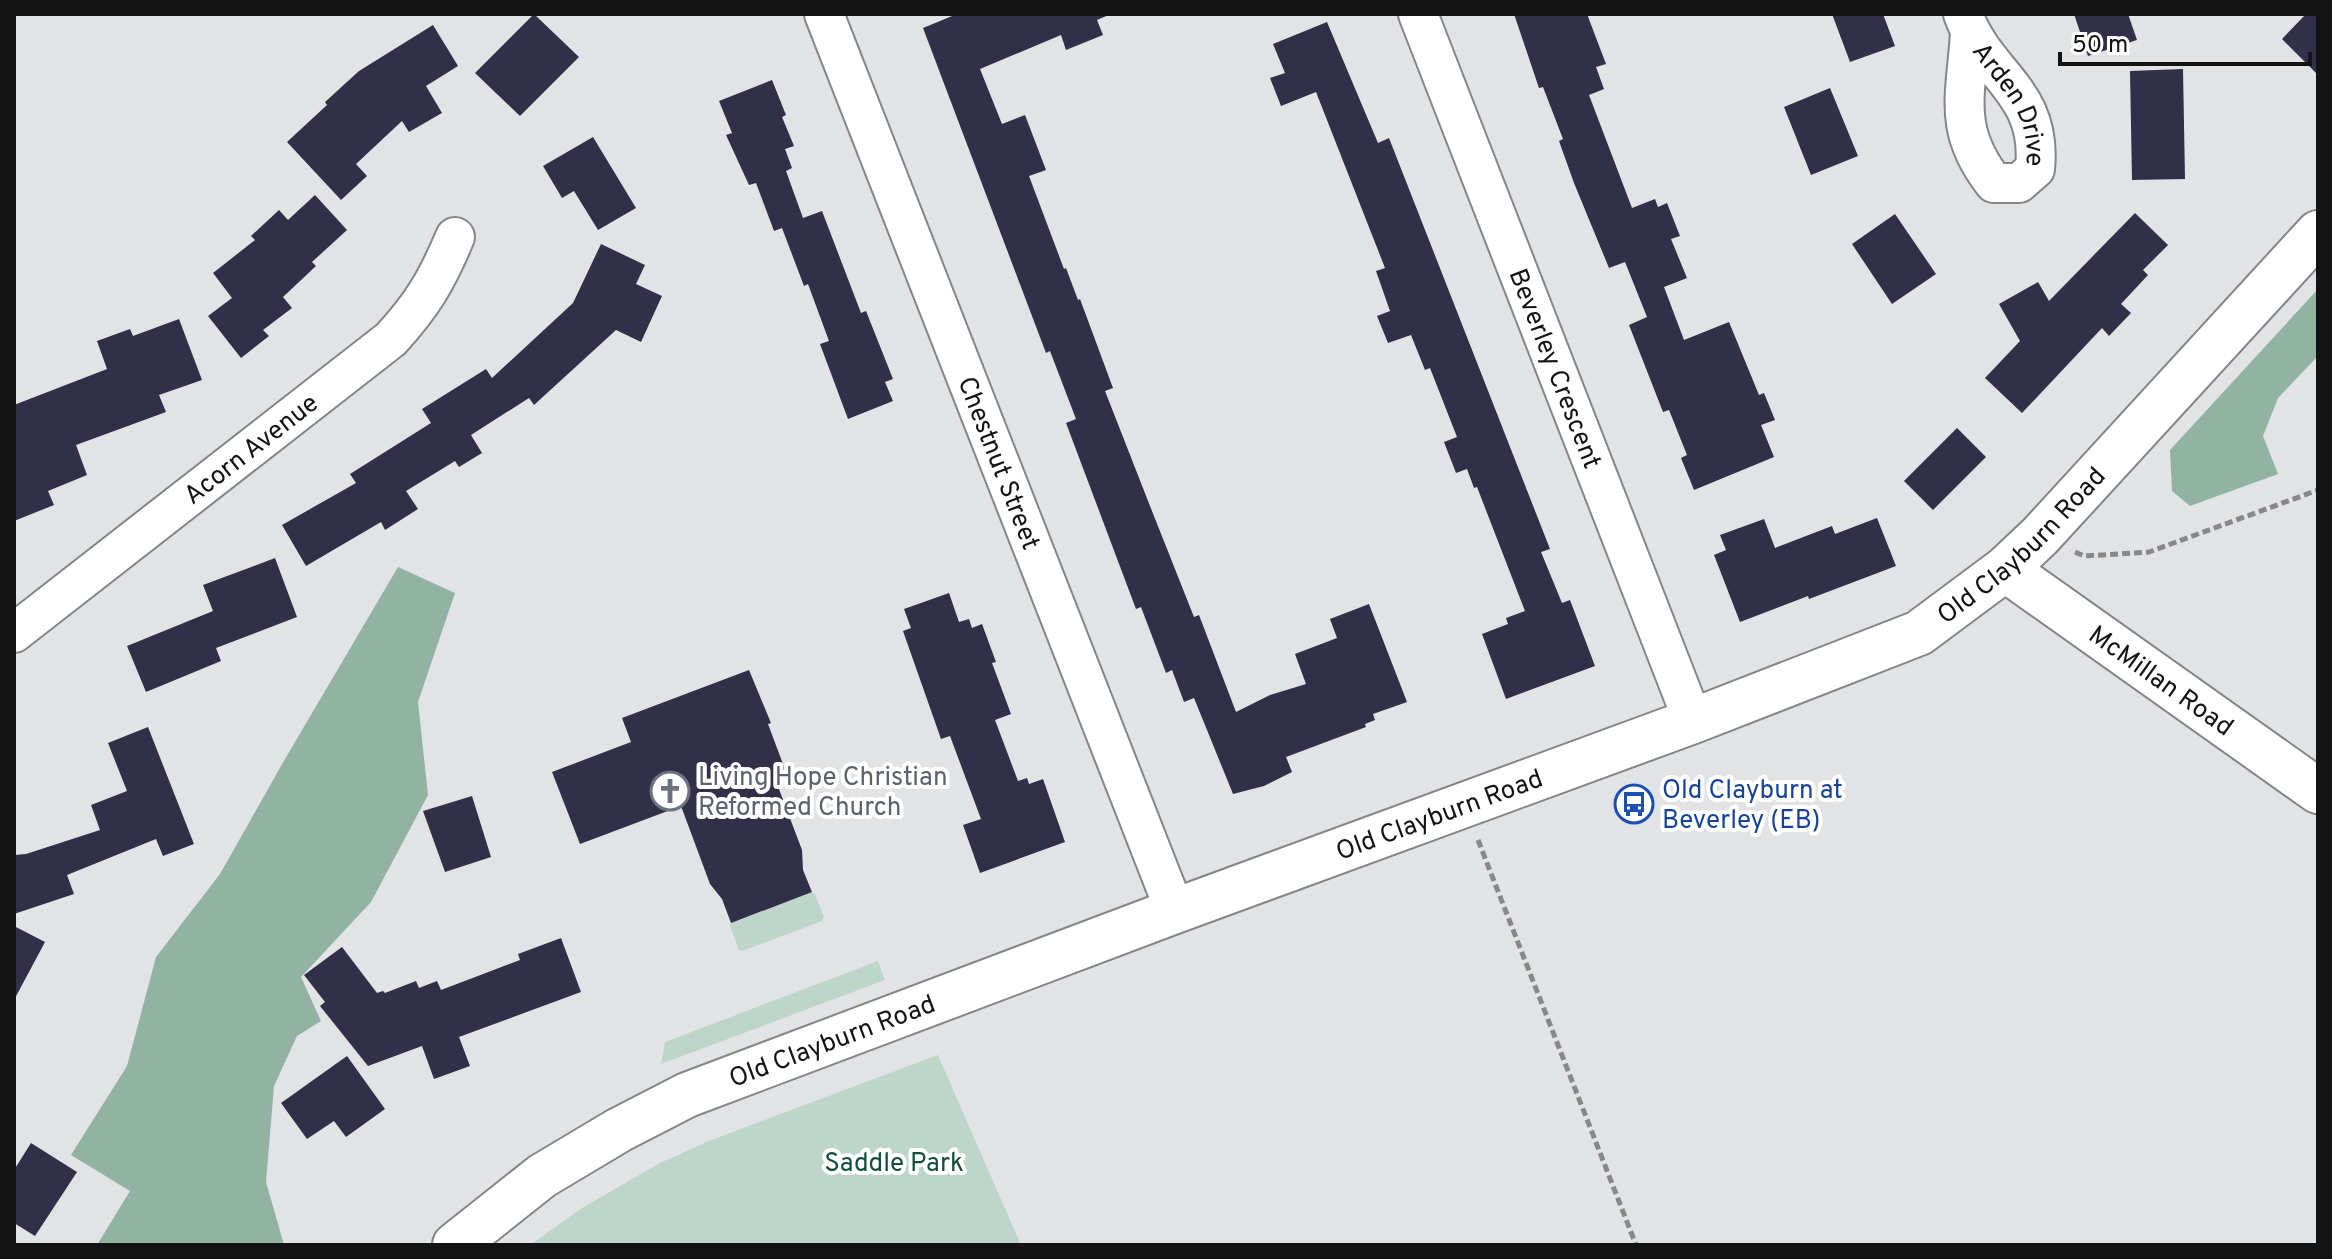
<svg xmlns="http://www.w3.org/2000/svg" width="2332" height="1259" font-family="Overpass,sans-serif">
<rect width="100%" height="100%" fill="#e2e3e5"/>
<!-- green -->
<path fill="#bdd6c9" d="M811 892 815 894 824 917 822 921 742 951 739 950 730 926 731 923Z
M878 961 885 980 661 1064 665 1042Z
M938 1055 1021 1245H530L582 1208 660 1163 709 1141Z"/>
<!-- forest -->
<path fill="#92b2a2" d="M2318 289V356L2278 398 2263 436 2278 474 2190 506 2172 491 2170 450Z
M398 567 455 593 418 702 428 795 371 902 301 977 321 1021 297 1036 274 1086 266 1182 284 1245H97L130 1191 71 1155 127 1066 156 957 220 874 285 759Z"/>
<!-- building -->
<path fill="#323048" d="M534 14 579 57 520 116 475 73Z
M957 14H1111L1097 20 1103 35 1066 50 1061 35 980 69 1002 124 1025 115 1046 170 1029 176 1064 269 1066 268 1078 300 1080 299 1113 388 1105 391 1150 506 1194 617 1199 615 1236 712 1270 695 1306 684 1295 654 1337 638 1330 619 1369 604 1407 702 1373 714 1375 720 1365 724 1366 727 1286 757 1292 772 1264 786 1233 794 1194 698 1184 702 1172 670 1166 673 1141 607 1136 609 1066 423 1076 419 1050 351 1046 353 923 28Z
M1514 14H1587L1606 64 1596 67 1604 89 1589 95 1632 208 1655 199 1658 207 1667 203 1680 236 1671 239 1687 278 1664 287 1684 340 1729 322 1759 395 1764 393 1775 420 1761 425 1774 457 1694 490 1681 458 1687 455 1669 410 1663 412 1629 325 1647 317 1625 262 1609 268 1574 183 1559 141 1563 139 1543 87 1539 88Z
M1832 14H1883L1895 46 1850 62Z
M2074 14H2128L2137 40 2088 56Z
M2306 14H2318V75L2282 39Z
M1327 22 1378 143 1389 138 1550 549 1541 552 1562 603 1570 600 1595 666 1506 699 1482 634 1508 624 1506 618 1525 611 1477 487 1474 488 1467 469 1456 473 1444 442 1457 437 1430 368 1425 370 1411 335 1388 343 1377 316 1390 311 1376 271 1385 268 1316 92 1281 106 1270 78 1285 73 1273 44Z
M433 25 458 66 426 86 442 113 409 132 402 121 356 164 367 176 341 200 287 142 327 105 325 102 359 71Z
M2183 69 2185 179 2132 180 2130 71Z
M772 80 786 115 782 117 794 146 785 149 792 168 786 171 803 218 822 211 861 313 866 311 893 379 885 382 893 401 848 419 820 344 829 341 808 284 804 286 782 228 774 231 756 183 749 185 726 135 732 133 719 101Z
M1830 88 1858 156 1811 175 1784 107Z
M593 137 636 208 598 230 574 191 562 198 543 166Z
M315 195 347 230 312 262 316 266 283 297 292 308 263 330 269 336 241 358 208 316 232 298 213 273 255 240 251 236 279 210 288 220Z
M2135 213 2168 245 2143 270 2148 275 2121 304 2131 313 2109 336 2102 328 2022 413 1985 378 2020 341 1999 304 2038 282 2049 301Z
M1895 214 1936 274 1892 304 1852 244Z
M601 244 645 265 636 284 662 296 641 342 616 330 534 405 529 398 471 435 482 453 459 467 455 461 406 491 418 509 385 530 381 522 306 566 282 525 356 483 350 474 431 423 422 409 486 369 492 378 573 303Z
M179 319 202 380 159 395 166 412 76 445 87 475 48 491 54 505 14 521V405L107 369 97 341 130 329 133 336Z
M1957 428 1986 457 1933 510 1904 481Z
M1877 518 1896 566 1809 599 1808 596 1740 622 1714 555 1726 550 1720 535 1764 519 1775 548 1832 526 1835 534Z
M275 558 297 617 216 648 221 661 146 692 127 646 213 611 203 585Z
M949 593 959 622 969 619 972 628 982 624 996 662 992 663 1011 714 995 720 1018 781 1027 778 1029 784 1043 779 1065 842 980 873 963 825 981 819 950 736 941 739 903 631 911 628 904 609Z
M749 670 771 723 768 724 786 772 774 776 802 850 803 870 812 892 731 923 722 899 710 884 681 806 580 844 552 772 631 742 622 718Z
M148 727 194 844 163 856 156 839 67 875 74 894 14 914V855L26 854 100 830 91 805 127 791 108 743Z
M472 796 491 857 445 872 423 811Z
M14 926 45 942 14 1000Z
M561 938 581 992 459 1037 470 1066 434 1079 422 1046 368 1066 320 1006 325 1002 304 975 342 947 377 993 383 991 385 993 416 981 419 988 437 981 441 990 520 960 518 954Z
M347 1056 385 1109 346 1137 334 1121 307 1139 281 1103Z
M31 1143 77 1172 35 1236 14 1223V1170Z"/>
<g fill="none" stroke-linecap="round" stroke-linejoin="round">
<defs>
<g id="minor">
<path id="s1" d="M824 14 1175 911"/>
<path id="s2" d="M1418 14 1693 721"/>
<path id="s3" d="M1963 14C1986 77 2043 91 2035 169L2019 183H1994C1952 129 1966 96 1970 33"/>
<path id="s4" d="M14 633 391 339C423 304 437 280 455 237"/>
</g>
<g id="major">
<path id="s5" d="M2005 569 2318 791"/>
<path id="s6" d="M455 1245 542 1176 619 1130 687 1095 1175 911 1693 721 1919 633 2005 569 2040 536 2318 233"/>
</g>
</defs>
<!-- minor casing -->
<use href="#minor" stroke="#848587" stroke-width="42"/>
<!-- major casing -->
<use href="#major" stroke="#848587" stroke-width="48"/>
<!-- path -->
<path stroke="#878889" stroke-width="5" stroke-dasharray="8 4" stroke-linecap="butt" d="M2075 552 2084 556 2149 552 2318 490
M1634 804 1639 816
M1478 840 1636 1245"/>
<!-- minor -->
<use href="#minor" stroke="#fff" stroke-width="38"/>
<!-- major -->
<use href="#major" stroke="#fff" stroke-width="44"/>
</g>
<!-- icons -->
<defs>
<symbol id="church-ring" viewBox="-11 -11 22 22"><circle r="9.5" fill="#fff" stroke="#6b7280" stroke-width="1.5"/><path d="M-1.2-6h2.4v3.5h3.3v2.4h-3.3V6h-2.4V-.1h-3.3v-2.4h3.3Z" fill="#6b7280"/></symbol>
<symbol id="bus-ring" viewBox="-11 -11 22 22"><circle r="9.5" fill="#fff" stroke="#1a4fb4" stroke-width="1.5"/><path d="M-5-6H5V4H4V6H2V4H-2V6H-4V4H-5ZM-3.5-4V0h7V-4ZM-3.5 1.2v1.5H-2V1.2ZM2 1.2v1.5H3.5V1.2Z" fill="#1a4fb4"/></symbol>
</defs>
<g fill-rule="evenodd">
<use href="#church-ring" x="648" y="769" width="44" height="44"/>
<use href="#bus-ring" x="1612" y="782" width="44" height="44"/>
</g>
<g text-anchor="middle" stroke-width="8" stroke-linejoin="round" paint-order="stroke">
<!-- street labels -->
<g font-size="26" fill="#131314" stroke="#fff">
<text dy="9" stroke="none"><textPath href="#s3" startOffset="104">Arden Drive</textPath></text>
<text dy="9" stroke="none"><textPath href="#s2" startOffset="380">Beverley Crescent</textPath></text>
<text dy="9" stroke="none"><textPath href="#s4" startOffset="300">Acorn Avenue</textPath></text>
<text dy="9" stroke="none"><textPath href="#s1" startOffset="482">Chestnut Street</textPath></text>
<text dy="9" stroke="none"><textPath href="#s6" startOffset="1728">Old Clayburn Road</textPath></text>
<text dy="9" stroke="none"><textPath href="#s5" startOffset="192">McMillan Road</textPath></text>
<text dy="9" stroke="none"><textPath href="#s6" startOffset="1080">Old Clayburn Road</textPath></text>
<text dy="9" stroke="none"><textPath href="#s6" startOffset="432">Old Clayburn Road</textPath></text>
</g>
<!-- worship labels -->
<g font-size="26" fill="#5b616d" stroke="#fff" text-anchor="start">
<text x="698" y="785">Living Hope Christian<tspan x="698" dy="30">Reformed Church</tspan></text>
</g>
<!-- transit labels -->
<g font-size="26" fill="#164399" stroke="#fff" text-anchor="start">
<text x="1662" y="798">Old Clayburn at<tspan x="1662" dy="30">Beverley (EB)</tspan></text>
</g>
<!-- park labels -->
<g font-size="26" fill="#134e36" stroke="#fff">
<text x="894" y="1171">Saddle Park</text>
</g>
</g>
<!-- border -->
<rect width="2332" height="1259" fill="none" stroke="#131314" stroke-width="32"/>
<!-- scale -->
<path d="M2060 52v12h250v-12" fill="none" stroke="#131314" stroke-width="4"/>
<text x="2072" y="52" font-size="24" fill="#131314" stroke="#ffffff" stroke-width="6" paint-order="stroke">50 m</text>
</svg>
